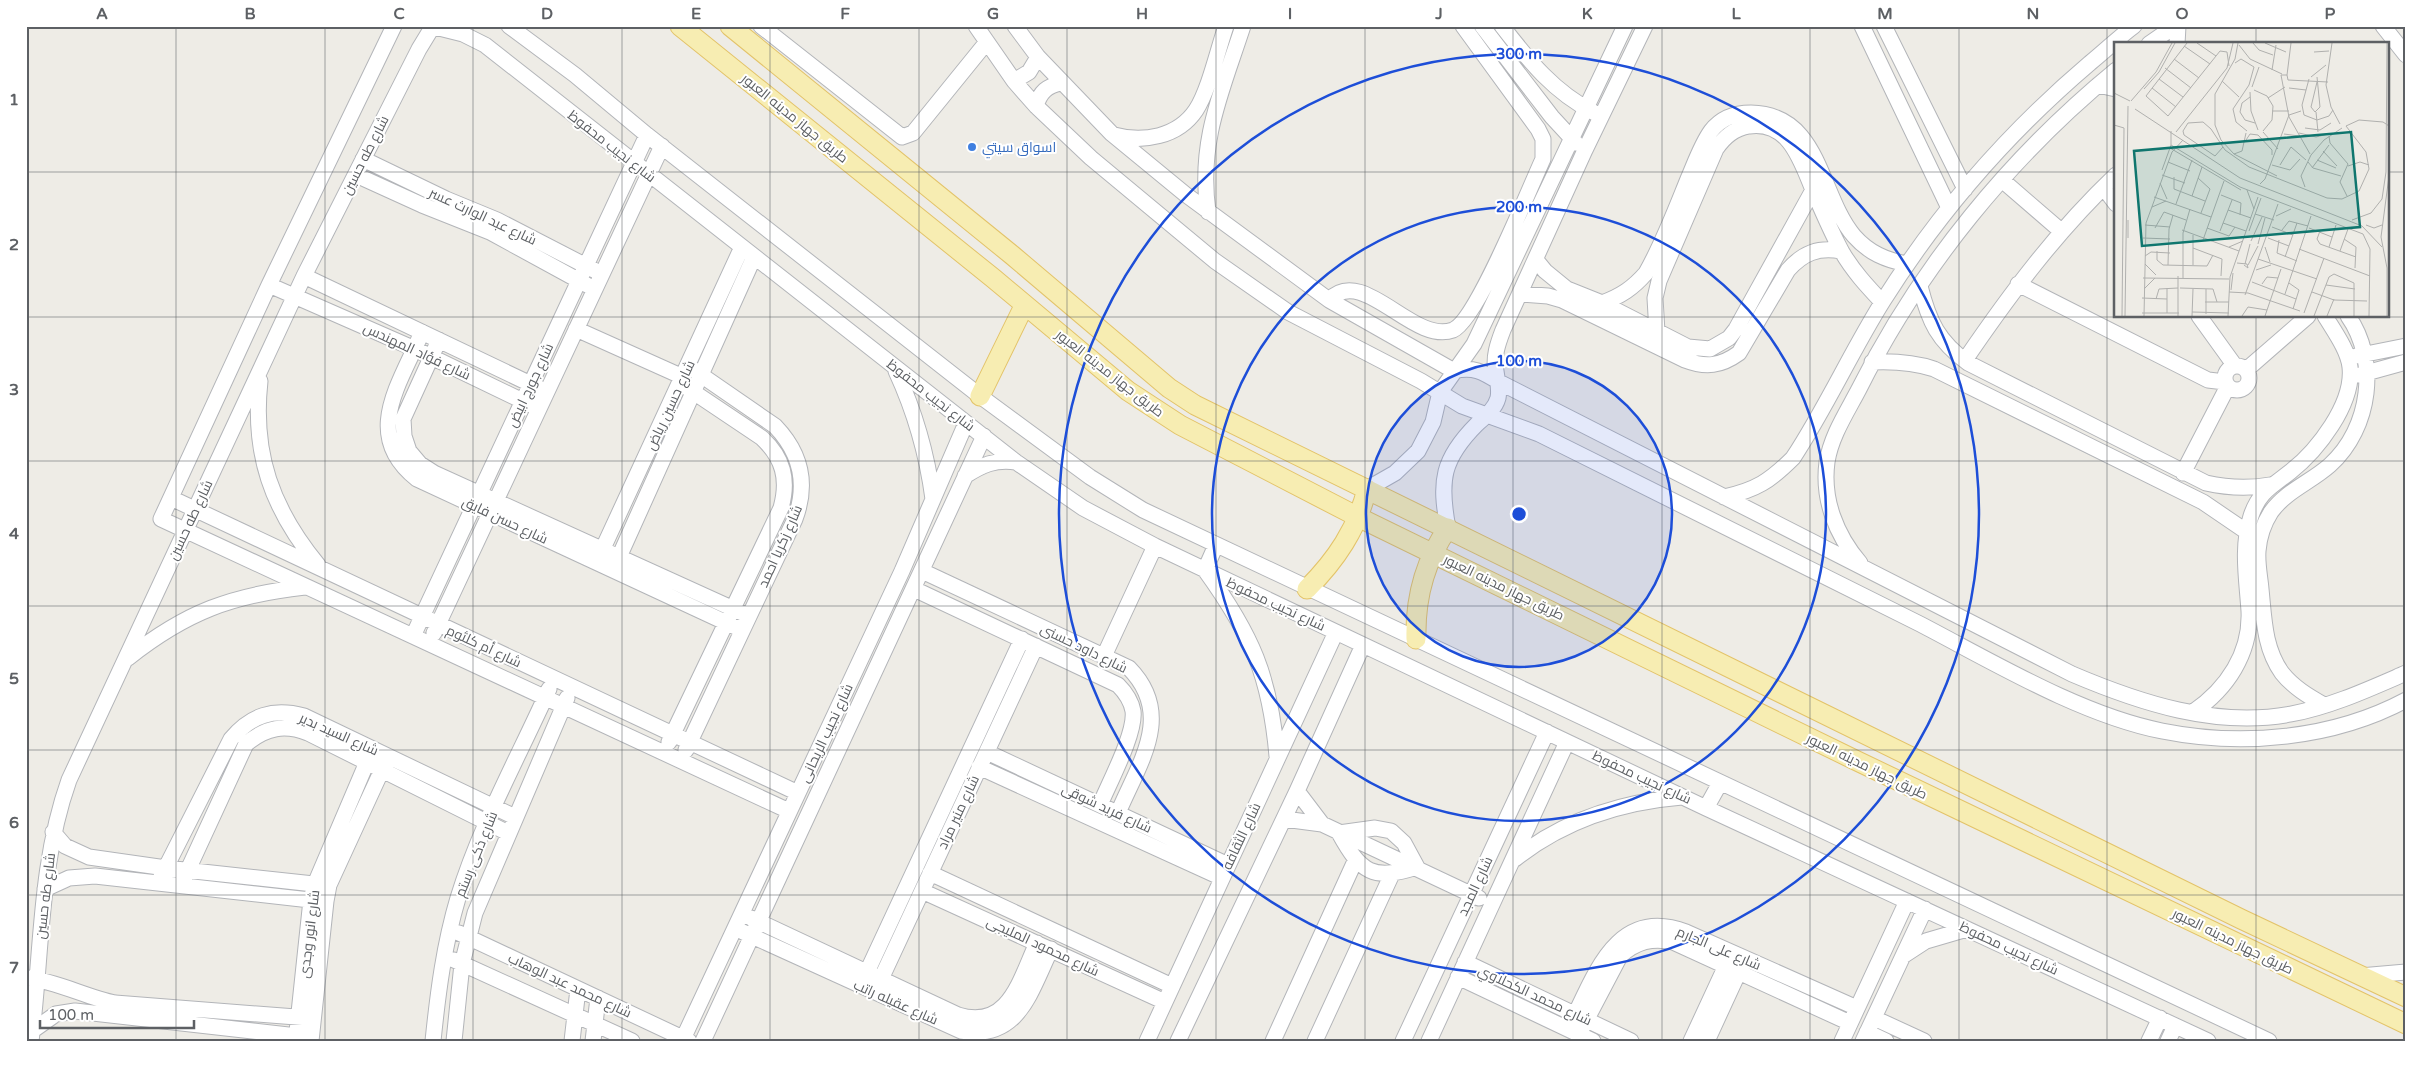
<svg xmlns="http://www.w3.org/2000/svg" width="2432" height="1067" font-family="'Varela Round',Cairo,sans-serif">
<rect width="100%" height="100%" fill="#eeece6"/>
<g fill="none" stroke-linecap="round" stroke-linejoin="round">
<defs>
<path id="minor" d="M394 26 269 285 161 519 789 811
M431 26 463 34 485 45 1016 462 1083 508 1155 546 1706 808 2208 1041
M509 26 575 75 647 135 980 396 1090 477 1143 510 2269 1041
M761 26 902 137 913 133 986 43
M976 26 1014 81 1036 106 1091 158 1215 261 1288 312 1421 381 1462 406 1539 434C1666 497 1793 560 1920 624 1993 662 2081 715 2162 731 2242 747 2333 739 2406 700
M1015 26 1038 57 1112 134 1185 194 1329 300 1454 371C1473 366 1483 372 1499 382L2072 674C2140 703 2216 728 2291 714 2330 707 2369 689 2406 673
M1482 26 1552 117 1576 143
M1502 26C1529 61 1554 92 1593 112
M1862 26 1949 208
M1884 26 1965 189
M2383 26 2406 55
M2149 44 2175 26
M2177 44 2178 26
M1014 81 1029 72 1038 57
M2098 85 2116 89
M1036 106C1040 92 1047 86 1061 83
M1114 135C1143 143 1178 137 1196 110 1209 90 1218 49 1226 26
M363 159 446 199 497 220 594 270
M356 175 422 205 490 232 587 285
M2002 180 2061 231
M2104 188 2116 204
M1208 212C1198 141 1222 91 1243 26
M1536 260 1545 271 1567 289 1602 303 1688 347 1710 349 1729 338 1736 329 1813 190
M304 276 539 388
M2018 284 2208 380 2225 382
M269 285 415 349 531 405
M1920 286C1929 322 1938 341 1968 363L2206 483C2228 488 2247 489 2270 485
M1520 294 1548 296 1562 300 1685 360C1706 368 1721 366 1739 353L1788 270C1803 253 1818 247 1841 251
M1329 300C1363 264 1413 345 1453 330 1477 320 1529 189 1543 159V139L1538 129 1463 26
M1602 303C1621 296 1633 288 1646 273 1663 243 1675 211 1688 179 1695 163 1701 145 1711 131 1721 118 1735 113 1751 113 1821 114 1819 195 1854 236 1869 253 1886 260 1907 264
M2199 316 2235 366
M576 329 683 377
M422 332C400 384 361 435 417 479L742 630
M1657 332 1655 298 1659 281 1716 149C1725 136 1734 129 1749 126 1789 120 1801 161 1813 190 1822 210 1831 232 1842 252 1853 271 1867 286 1882 302
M439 340 403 419 404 436 409 451 420 464 434 473 749 616
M2356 356 2406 346
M1965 360C2010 294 2057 231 2116 175
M1872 362C1894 361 1913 362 1934 369L2203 502 2247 532
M2225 378a12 12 0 1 1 24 0a12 12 0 1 1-24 0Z
M2246 370 2308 316
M896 371C915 412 927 454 933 499
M2359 375 2406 362
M260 381C252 454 272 509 318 565
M2183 473 2228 386
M965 476C982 465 995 459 1016 462
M1367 489 1395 473 1418 451 1433 422 1440 392 1474 344 1625 26
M1724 497C1756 490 1770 481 1793 458 1826 408 1851 352 1883 301 1939 212 2010 131 2090 63 2105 51 2119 37 2134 26
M171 498 798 793
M1448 528C1439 481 1442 459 1477 424 1485 417 1495 409 1498 398 1500 388 1497 380 1496 371 1493 357 1498 343 1503 330L1585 150 1645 26
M1216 545 1205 570C1252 635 1270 676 1277 756
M599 557 742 247
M1860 563C1836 535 1822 499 1827 462 1831 436 1847 412 1859 389 1920 267 2010 157 2116 70
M615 566 754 257
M922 571 1129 668C1175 715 1139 763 1118 813
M914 589 1118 685C1125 692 1131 700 1133 711 1136 733 1109 783 1100 805
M434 633 662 146
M413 636 647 135
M1104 656 1155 546
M128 658C186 612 232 595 305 587
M2324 705C2308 696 2293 687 2282 673 2264 648 2264 618 2261 589 2260 577 2257 564 2258 551 2259 538 2264 523 2271 512 2286 491 2311 482 2330 465 2371 428 2379 360 2348 316
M2193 712C2227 689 2251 653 2249 611 2247 580 2241 547 2251 516 2259 492 2271 487 2290 472 2317 451 2354 404 2350 367 2348 350 2334 331 2325 316
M669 742 781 508C789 479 783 458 762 438L680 383
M686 750 795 519C808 484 801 453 775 426L688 366
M987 752 1228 865
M979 767 1222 878
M1297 791 1322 824
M1706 808 1720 783
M1284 819 1322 824 1479 898
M1375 828 1391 831 1404 843 1417 867C1373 881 1361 873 1339 833Z
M53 832 65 846 89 857 166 868 323 885
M1515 859C1564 820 1620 802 1682 797
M930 873 1172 986
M158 883 231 739C251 715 273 708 304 716L515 817
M181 885 246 744C266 727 285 724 308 733L508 833
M45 889 69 878 95 876 319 901
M922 891 1165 1002
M751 918 958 1015C1009 1031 1020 979 1037 943
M743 932 961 1031C1019 1041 1030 992 1051 949
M459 933 689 1041
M1903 956 1926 941 1967 929
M454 960 632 1041
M1465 962 1631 1041
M867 972 1022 639
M2360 976 2406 972
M1458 977 1593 1041
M27 978C56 981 86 997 115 1003L309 1018
M881 979 1036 646
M1874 1018 1924 1041
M1568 1029C1594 979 1614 905 1686 932L1857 1008
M32 1031 56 1014 75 1011 306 1037
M1867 1032 1886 1041
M1579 1034 1620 956C1636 942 1652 937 1673 942L1850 1023
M31 1041C42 954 39 864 69 780L304 276 419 49 433 26
M296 1041 311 900 315 884 370 755
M311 1041 326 901 329 885 386 761
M433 1041C438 992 444 945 458 898 480 826 518 758 549 689
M454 1041 462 964 475 913 567 698
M572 1041 578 989
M593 1041 598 998
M682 1041 902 571 966 423
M703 1041 984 436
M1147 1041 1336 632
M1178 1041 1297 791 1363 645
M1273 1041 1355 861
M1315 1041 1392 874
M1403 1041 1547 732
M1429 1041 1567 742
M1691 1041 1729 959
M1707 1041 1742 965
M1842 1041 1907 901
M1863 1041 1925 909
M2149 1041 2160 1018
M2168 1041 2175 1026"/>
<path id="major" d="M680 26 993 278 1128 391 1180 425 1358 517 1853 759 2406 1024
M730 26 1012 255 1169 388 1195 405 2241 919 2406 997
M980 396 1024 306
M1307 589C1336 560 1357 529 1367 489
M1416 639C1415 598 1424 562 1448 528"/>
</defs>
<!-- minor casing -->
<use href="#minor" stroke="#b3b5b9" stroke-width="17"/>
<!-- major casing -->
<use href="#major" stroke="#e3c369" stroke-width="21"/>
<!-- minor -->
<use href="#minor" stroke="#fff" stroke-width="15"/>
<!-- major -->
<use href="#major" stroke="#f7edb2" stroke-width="19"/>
</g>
<!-- grid -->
<path fill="none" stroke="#5d6064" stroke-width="1" stroke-opacity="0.55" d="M176 26V1041M325 26V1041M473 26V1041M622 26V1041M770 26V1041M919 26V1041M1067 26V1041M1216 26V1041M1365 26V1041M1513 26V1041M1662 26V1041M1810 26V1041M1959 26V1041M2107 26V1041M2256 26V44M26 172H2116M2388 172H2406M2256 316V1041M26 317H2406M26 461H2406M26 606H2406M26 750H2406M26 895H2406"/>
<!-- distance rings -->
<circle cx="1519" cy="514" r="153" fill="#1d4ed8" fill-opacity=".12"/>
<g fill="none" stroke="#1d4ed8" stroke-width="2.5">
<circle cx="1519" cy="514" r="153"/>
<circle cx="1519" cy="514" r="307"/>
<circle cx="1519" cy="514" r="460"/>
</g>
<!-- markers -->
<circle fill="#3f7fe0" stroke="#fff" stroke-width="2" cx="972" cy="147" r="5"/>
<g text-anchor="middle" stroke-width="4" stroke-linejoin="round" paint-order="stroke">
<!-- street labels -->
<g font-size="14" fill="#5d6064" stroke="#fff">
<text transform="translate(795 118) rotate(39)" y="5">طريق جهاز مدينه العبور</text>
<text transform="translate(612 146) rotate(38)" y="5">شارع نجيب محفوظ</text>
<text transform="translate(365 155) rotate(-63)" y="5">شارع طه حسين</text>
<text transform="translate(483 216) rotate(25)" y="5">شارع عبد الوارث عسر</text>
<text transform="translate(417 351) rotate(25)" y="5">شارع فؤاد المهندس</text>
<text transform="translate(1110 373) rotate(38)" y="5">طريق جهاز مدينه العبور</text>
<text transform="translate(530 385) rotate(-65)" y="5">شارع جورج ابيض</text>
<text transform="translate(931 395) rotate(38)" y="5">شارع نجيب محفوظ</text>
<text transform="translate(670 405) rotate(-65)" y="5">شارع حسين رياض</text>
<text transform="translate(190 520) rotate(-65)" y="5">شارع طه حسين</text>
<text transform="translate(505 520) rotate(25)" y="5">شارع حسن فايق</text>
<text transform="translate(780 546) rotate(-66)" y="5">شارع زكريا احمد</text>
<text transform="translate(1504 587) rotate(26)" y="5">طريق جهاز مدينه العبور</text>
<text transform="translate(1276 604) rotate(25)" y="5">شارع نجيب محفوظ</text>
<text transform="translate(484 646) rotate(25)" y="5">شارع أم كلثوم</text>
<text transform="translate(1084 648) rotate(26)" y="5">شارع داود حسنى</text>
<text transform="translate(826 733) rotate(-65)" y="5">شارع نجيب الريحانى</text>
<text transform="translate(339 734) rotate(24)" y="5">شارع السيد بدير</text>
<text transform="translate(1867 766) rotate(26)" y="5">طريق جهاز مدينه العبور</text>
<text transform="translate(1642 777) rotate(25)" y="5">شارع نجيب محفوظ</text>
<text transform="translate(1107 808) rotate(25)" y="5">شارع فريد شوقى</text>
<text transform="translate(958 812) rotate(-65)" y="5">شارع منير مراد</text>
<text transform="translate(1241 836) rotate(-65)" y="5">شارع الثقافه</text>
<text transform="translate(476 854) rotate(-68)" y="5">شارع ذكى رستم</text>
<text transform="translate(1475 886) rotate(-65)" y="5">شارع المجد</text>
<text transform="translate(45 896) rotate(-83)" y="5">شارع طه حسين</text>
<text transform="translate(309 934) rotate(-83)" y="5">شارع انور وجدى</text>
<text transform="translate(2233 941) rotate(26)" y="5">طريق جهاز مدينه العبور</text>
<text transform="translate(1043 946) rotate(25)" y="5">شارع محمود المليجى</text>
<text transform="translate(1719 948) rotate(23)" y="5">شارع على الجارم</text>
<text transform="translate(2009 948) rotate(25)" y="5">شارع نجيب محفوظ</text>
<text transform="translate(570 985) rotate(25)" y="5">شارع محمد عبد الوهاب</text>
<text transform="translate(1535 995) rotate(25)" y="5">شارع محمد الكحلاوي</text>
<text transform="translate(896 1002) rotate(24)" y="5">شارع عقيله راتب</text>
</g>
<!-- shop labels -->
<g font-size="14" fill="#366cbe" stroke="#fff" text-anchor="start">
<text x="982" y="152">اسواق سيتي</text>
</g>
</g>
<!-- overview -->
<g transform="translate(2114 42)">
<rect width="275" height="275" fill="#eeece6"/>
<path fill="none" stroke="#b0b0ae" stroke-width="1" d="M73 1 32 54 54 74 106 9 113 10 115 24M83 1 102 14M124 1 121 17 101 52V83L107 98 120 112 163 134M139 1 145 8 159 13M151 1 172 10M218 1 212 43 217 65 226 82M125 3 136 17 168 32M70 4 96 22M200 10 215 9M60 17 85 36M121 21 127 17 140 25 135 43 119 67 122 80 133 89M51 26 77 46M158 28 162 3M173 33 177 1M197 35 212 23M45 37 69 55M195 37 188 63 190 73 203 78 215 74 219 68M174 38 173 33H167L175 75 196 112M174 38 214 40M108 39 125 55M203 40 197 65 201 70 206 65 203 35M138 45 145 25M38 46 62 65M175 46 192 48M30 47 45 30 61 1M140 48 153 54 159 64 158 78 149 89M136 50 137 69 144 88M0 51 16 59M136 55 128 61 126 70 131 78 141 81M154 56 171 45M17 59 42 30 58 1M21 67 126 136 248 184 268 205M158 69H175M202 70 204 90M0 83 10 86 8 274M232 84 245 78 269 80 275 84M191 86 206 88 217 81M62 90 113 26 119 1M149 90 164 107M185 91 202 95 214 92M170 92 185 94M215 94 216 101 234 122 226 140 233 154M132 98 136 92 144 93 158 108V113M57 103 126 145 249 192 256 207 255 274M109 105 101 114 70 93 69 89 74 81 89 80 97 87 111 108 135 125 213 156 228 157 245 149 255 127 252 110 232 84M56 106 127 148M209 109 223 124M120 112 128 109 132 91M203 118 222 126M54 120 76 129M194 120 199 126 227 134M158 123 176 128 186 117M166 123 177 105 192 118M234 124 246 120 255 123M198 126 215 103M48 128 57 103V89M48 133 71 141M60 135V147L91 159M84 136 96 147 87 171M46 141 53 157M146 142 151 137 175 73 187 69M191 145 187 134 197 113 210 98 228 86M133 148 140 167M107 153 127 161 126 173M78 154 88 125M40 155 97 175M62 162 78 118M38 165 52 159M114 168 137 176M141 172 160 178M162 174 177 167M238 178 257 171 268 157 272 130 273 1M109 181 132 189M31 183 56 185M252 183 260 186 268 183M158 185 179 193M41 186 50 170 72 178M93 186 115 194 121 185M195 186 218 195M68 188 125 209M168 188 175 179 194 184M106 189 118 158M135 189 147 156M206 189 203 197 206 202 242 215M14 196V178M29 196 56 197M154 196 175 204M230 197 242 205 241 226M89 198 110 139M165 198 163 211 183 219M137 199 148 175M144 202 151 176M115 205 129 199M151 205 156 220M215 205 222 183M79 206 108 217 107 234M185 207 256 234M43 209V218L49 223 93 224 99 213M226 209 234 187M31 214 37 210 56 211M171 215 183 181M144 217 203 237M123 221 133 222 134 226 130 223M31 222 42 233M131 222 136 202M54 223 55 187 59 173M79 223V193M134 223 144 204M142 228 157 223M29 236 115 237M69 236V191L76 167M138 240 182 257M175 241 185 248 179 267M148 242 153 235 164 236M212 243 241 247M66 246 99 247 103 260M30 247 41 236M117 248 119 231M115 250 134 251 186 269M198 250 220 258 253 259M171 252 197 174M131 253 164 162M28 256 53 257M42 257 45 247 64 246M91 260H115M78 270 115 271M28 271H65M53 271V246M190 271 210 216M92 272V247M11 274 14 64M30 274 32 181 58 110 69 98M64 274V234M78 274 79 247M114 274 116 235 144 155M128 274 134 265 153 268M151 274 167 227M200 274 215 235 220 232 240 241V274M213 274 220 257M273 274V226L267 195 275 134"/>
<path fill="#0f766e" fill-opacity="0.15" stroke="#0f766e" stroke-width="2.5" d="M237 90 246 185 28 204 20 109Z"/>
<rect width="275" height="275" fill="none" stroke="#5d6064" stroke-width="2.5"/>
</g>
<circle cx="1519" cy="514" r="8" fill="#1d4ed8" stroke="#fff" stroke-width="2.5"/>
<g font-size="15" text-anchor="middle" font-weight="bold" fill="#1d4ed8" stroke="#fff" stroke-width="4" stroke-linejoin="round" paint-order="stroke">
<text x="1519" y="59">300 m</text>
<text x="1519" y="212">200 m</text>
<text x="1519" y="366">100 m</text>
</g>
<!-- border -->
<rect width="2432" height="1067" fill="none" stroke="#ffffff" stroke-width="55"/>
<!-- scale -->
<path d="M40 1020v8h154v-8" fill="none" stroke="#5d6064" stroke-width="2.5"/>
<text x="48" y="1020" font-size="15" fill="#5d6064" stroke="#ffffff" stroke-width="4" paint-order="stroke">100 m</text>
<rect x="28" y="28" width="2376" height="1012" fill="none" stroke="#5d6064" stroke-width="2"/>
<g font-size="16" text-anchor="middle" font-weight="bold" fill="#5d6064">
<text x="102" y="19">A</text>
<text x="250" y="19">B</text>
<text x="399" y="19">C</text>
<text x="547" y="19">D</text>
<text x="696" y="19">E</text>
<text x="845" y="19">F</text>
<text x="993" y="19">G</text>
<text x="1142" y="19">H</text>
<text x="1290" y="19">I</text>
<text x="1439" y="19">J</text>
<text x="1587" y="19">K</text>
<text x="1736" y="19">L</text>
<text x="1885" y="19">M</text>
<text x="2033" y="19">N</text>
<text x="2182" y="19">O</text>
<text x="2330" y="19">P</text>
<text x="14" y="105">1</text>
<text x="14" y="250">2</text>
<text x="14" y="395">3</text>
<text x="14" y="539">4</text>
<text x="14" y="684">5</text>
<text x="14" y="828">6</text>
<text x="14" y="973">7</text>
</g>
</svg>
